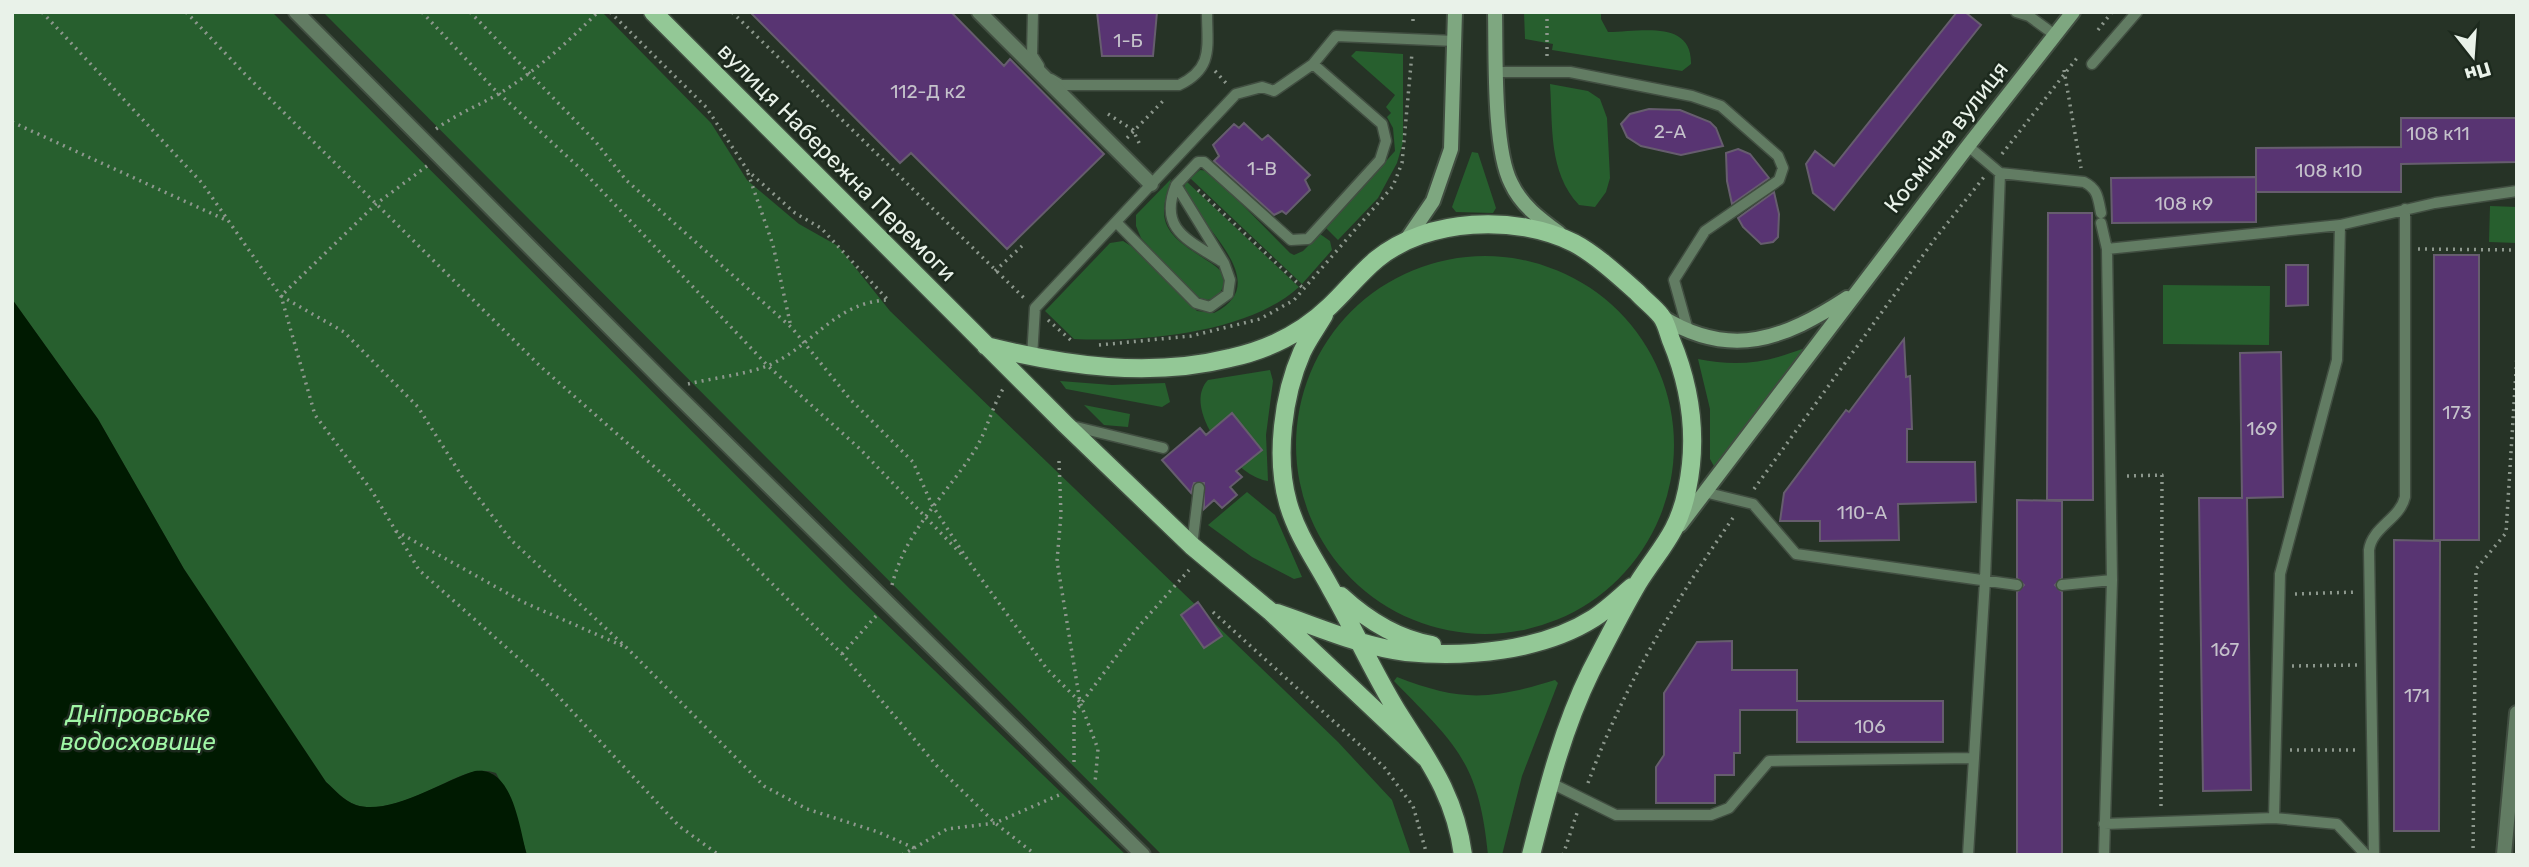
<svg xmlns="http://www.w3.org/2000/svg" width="2529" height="867" font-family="Rubik,sans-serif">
<rect width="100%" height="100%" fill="#263326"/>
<!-- green -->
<path fill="#275f2e" d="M12 12H272L850 589 1126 855H527L512 804 496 773C478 767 465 774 449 781 424 793 383 814 356 805 343 800 335 790 326 782L184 569 98 419 12 299Z
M323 12H602L711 123 747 180 799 224 838 246 890 311 1338 742 1392 800 1411 855H1162Z
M1524 12H1601V19L1608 32C1640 32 1692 19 1691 64L1682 71 1552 50 1553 44 1525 39Z
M1356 51 1403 54V142L1397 163 1378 198 1338 240 1326 228 1395 151 1393 128 1387 117 1391 113 1386 107 1395 95 1351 56Z
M1550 84 1588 91 1600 99 1607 118 1610 178 1606 192 1595 207 1579 205C1548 172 1553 126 1550 84Z
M1472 152 1478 153 1496 208 1493 213 1456 212 1452 207Z
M1200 170 1209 171 1290 253 1294 255 1303 251 1320 234 1330 241 1332 250 1302 284 1190 178Z
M1171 179C1169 189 1164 200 1164 211 1163 242 1204 254 1222 272L1225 283 1218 297 1208 300 1196 297 1141 238 1136 226V215Z
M1186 181 1299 287C1247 334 1141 342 1074 339L1045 311 1110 243 1123 241 1131 246 1197 311 1214 313C1277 282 1196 225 1184 188Z
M2490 206 2517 207V243L2489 242Z
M1296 445a189 189 0 1 1 378 0a189 189 0 1 1-378 0Z
M2163 285 2270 286 2269 345 2163 344Z
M1802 349 1805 353 1715 468 1710 459V409L1698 359C1737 367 1765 363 1802 349Z
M1270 370 1273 381 1266 435 1268 481C1237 478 1180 409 1208 380Z
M1060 381 1112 385 1165 383 1170 402 1162 407 1066 389Z
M1084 405 1130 414 1128 427 1104 425Z
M1247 492 1275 515 1302 577 1294 579 1252 557 1208 525Z
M1397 677C1461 702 1490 700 1555 680L1558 683 1522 776 1502 855H1488C1479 762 1456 745 1394 681Z"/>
<!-- water -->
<path fill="#001a01" d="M12 299 98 419 184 569 326 782C335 790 343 800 356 805 390 816 442 781 475 771 513 766 519 827 527 855H12Z"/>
<!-- building -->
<path fill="#583472" stroke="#665d6e" stroke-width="2" d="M750 12H951L1004 66 1010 59 1104 154 1007 249 911 153 900 163Z
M1097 12H1157L1153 56H1102Z
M1957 12H1965L1981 25 1834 210 1813 193 1806 164 1815 151 1834 166Z
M1649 109 1680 110 1710 122 1716 128 1723 146 1681 155 1641 146 1627 137 1621 124 1630 114Z
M2401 118H2517V162L2401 164V192H2256V148L2401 147Z
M1244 123 1262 140 1268 135 1310 175 1305 180 1310 190 1286 214 1282 211 1274 215 1214 161 1219 156 1213 145 1234 124 1239 128Z
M1738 149 1750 154 1769 178 1732 204 1727 181 1726 153Z
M2256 177V222L2112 223 2111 178Z
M1774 192 1779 214 1778 237 1773 242 1761 244 1743 227 1738 218Z
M2048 213H2092L2093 500H2047Z
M2434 255H2479V540H2434Z
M2286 265H2308V305L2286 306Z
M1904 339 1906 377 1910 376 1912 429H1907V462H1975L1976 502 1898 504 1899 540 1820 541V521H1780L1784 493 1846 410 1849 412Z
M2281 352 2283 497 2247 498 2251 790 2203 791 2199 498H2242L2240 353Z
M1232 413 1262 450 1236 471 1242 477 1230 487 1237 495 1222 508 1214 500 1204 509V483H1194L1191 493 1162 460 1200 428 1206 435Z
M2017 500 2062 501V578L2055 585 2062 592V855H2017V592L2024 585 2017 578Z
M2394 540 2440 541 2439 831H2394Z
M1198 602 1222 636 1204 648 1181 615Z
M1732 641V670H1797V701H1943V742H1797V710H1740V753H1734V775H1715V803H1656V767L1664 755V693L1697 642Z"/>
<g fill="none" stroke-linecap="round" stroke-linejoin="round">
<defs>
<path id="lane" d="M1033 12 1032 55 1039 66
M2016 12 2029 16 2055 35
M2092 64 2137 12
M1496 72H1570L1692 96 1721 106 1778 156 1783 168 1779 180 1705 231 1674 280 1688 330
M1051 79 1061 85H1179C1214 68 1207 47 1207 12
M2000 173 2084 182C2098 189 2098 198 2101 213
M1176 185C1158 229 1188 240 1221 261
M1116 222 1196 303 1210 307 1228 294 1230 280 1224 263 1176 185 1198 162H1204L1291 240 1308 239 1380 160 1386 141 1382 124 1313 64
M2101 223 2107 249 2112 580 2104 855
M2107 249 2340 225 2435 203 2517 191
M1032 357 1035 308 1236 94 1262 87 1274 91 1313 64 1336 36 1455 41
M1072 426 1163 448
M1704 492 1753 504 1796 554 2017 585
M1192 546 1199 488
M2062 585 2112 580
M1549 782 1616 815H1711L1729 808 1769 761 1972 758
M2274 818 2337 824 2366 855
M2104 824 2274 818 2280 574 2337 360 2340 225
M1968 855 1985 580 2000 173 1968 146
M2374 855 2369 550C2372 527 2400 519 2405 497V209"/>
<path id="street" d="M296 12 670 388 1143 855
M979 12 1151 184
M2504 855 2517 713"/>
<path id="secondary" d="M1495 12C1496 54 1493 148 1511 183 1521 205 1540 219 1559 233
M1405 242 1433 201 1451 149 1455 12
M1662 317C1731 360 1784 339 1847 298
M1680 525 1968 146 2073 12"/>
<path id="primary" d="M653 12 1065 424 1192 546 1270 611 1426 758
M1324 315C1317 327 1308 339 1302 352 1283 395 1275 457 1288 503 1297 535 1316 561 1331 589 1354 629 1373 672 1397 711 1428 760 1455 795 1463 855
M986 346C1067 366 1149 378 1230 358 1267 350 1302 333 1330 306 1346 291 1360 273 1377 259 1427 218 1516 214 1574 243 1595 254 1619 276 1637 292 1644 300 1654 307 1661 316 1666 322 1668 332 1671 340 1691 388 1698 438 1687 490 1678 534 1660 548 1638 583 1621 612 1606 642 1591 671 1562 730 1547 792 1531 855
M1341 596C1366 619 1398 639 1432 645
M1277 613C1318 627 1363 647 1406 652 1466 658 1542 651 1594 618 1608 609 1620 597 1632 587"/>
</defs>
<!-- lane casing -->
<use href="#lane" stroke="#414e41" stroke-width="13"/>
<!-- street casing -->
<use href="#street" stroke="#414e41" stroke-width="18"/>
<!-- secondary casing -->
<use href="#secondary" stroke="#414e41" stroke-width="18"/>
<!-- primary casing -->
<use href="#primary" stroke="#414e41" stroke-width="21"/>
<!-- path -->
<path stroke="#8d988d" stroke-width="3.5" stroke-dasharray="2 5" stroke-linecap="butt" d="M42 12 202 183 281 296 315 415 372 491 419 570 543 680 679 826 719 855
M186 12 245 74 540 366 667 478 842 654 937 766 995 823 1036 855
M422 12 493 88 583 171 768 366 860 449 963 556
M470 12 595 141 626 180 792 328 850 399 913 462 932 505 969 562 1047 669 1080 702
M610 12 706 107 748 171 795 213 821 228 888 300
M732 12 1024 298
M1413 12V24
M1547 12V59
M2098 30 2112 12
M2064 70 2081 168
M1215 71 1226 83
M1108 114 1133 130 1141 147
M12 122 228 221
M436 129C458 113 480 105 502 92 538 69 568 42 598 12
M1127 138 1163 101
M2002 154 2077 58
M427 166 376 204 281 296 344 332 418 407 463 478 511 540 628 649 764 786 807 809 878 832 914 848
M748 173 773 245 791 327
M1198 190 1304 289
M2418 249 2517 250
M995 271 1022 246
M1048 320 1074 343
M1099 345 1191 336 1260 319 1294 300 1393 186 1402 163 1412 53
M688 384C713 378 743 375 767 366 813 347 834 302 888 300
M1059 461 1061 514 1057 561 1080 702 1098 749 1095 783
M2127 476 2162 475 2161 807
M1754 489 1934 240 1984 177
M396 531 523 602 623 646
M892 585C905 532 944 497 973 453 986 434 991 409 1003 389
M2295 594 2357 592
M1213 612 1384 767 1413 806 1427 855
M842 654 876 616
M2292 666 2358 665
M2290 750H2359
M1074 762V713L1139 626 1189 570
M1588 783C1624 685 1675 601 1735 515
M902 855 947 829 995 823 1059 795
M1563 855 1578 810
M2473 855 2476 569 2506 533 2517 355"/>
<!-- lane -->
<use href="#lane" stroke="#627c63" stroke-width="10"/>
<!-- street -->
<use href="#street" stroke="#627c63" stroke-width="14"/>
<!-- secondary -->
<use href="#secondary" stroke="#7ea780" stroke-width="14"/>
<!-- primary -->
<use href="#primary" stroke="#93c896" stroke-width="18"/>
</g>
<g text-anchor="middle" stroke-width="5" stroke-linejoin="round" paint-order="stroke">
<!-- number labels -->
<g font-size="19" fill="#c5c2cb">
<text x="1128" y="47">1-Б</text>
<text x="928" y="98">112-Д к2</text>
<text x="1670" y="138">2-А</text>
<text x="2438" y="140">108 к11</text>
<text x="1262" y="175">1-В</text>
<text x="2329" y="177">108 к10</text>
<text x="2184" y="210">108 к9</text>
<text x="2457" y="419">173</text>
<text x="2262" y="435">169</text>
<text x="1862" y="519">110-А</text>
<text x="2225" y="656">167</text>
<text x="2417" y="702">171</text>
<text x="1870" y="733">106</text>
</g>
<!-- street labels -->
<g font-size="23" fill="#e9f2e9" stroke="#1c291d">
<text transform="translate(1946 137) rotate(-52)" y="8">Космічна вулиця</text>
<text transform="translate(837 162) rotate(45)" y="8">вулиця Набережна Перемоги</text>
</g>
<!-- water labels -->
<g font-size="24" font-style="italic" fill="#a0f6a6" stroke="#1c291d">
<text x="138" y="722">Дніпровське<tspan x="138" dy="28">водосховище</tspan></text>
</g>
</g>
<!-- border -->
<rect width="2529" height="867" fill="none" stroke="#e9f2e9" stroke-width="28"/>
<!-- north arrow -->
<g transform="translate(2473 56) rotate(163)" stroke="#1c291d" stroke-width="5" paint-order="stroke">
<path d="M0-5L12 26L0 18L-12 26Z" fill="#e9f2e9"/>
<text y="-10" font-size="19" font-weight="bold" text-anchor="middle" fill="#e9f2e9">Пн</text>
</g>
</svg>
